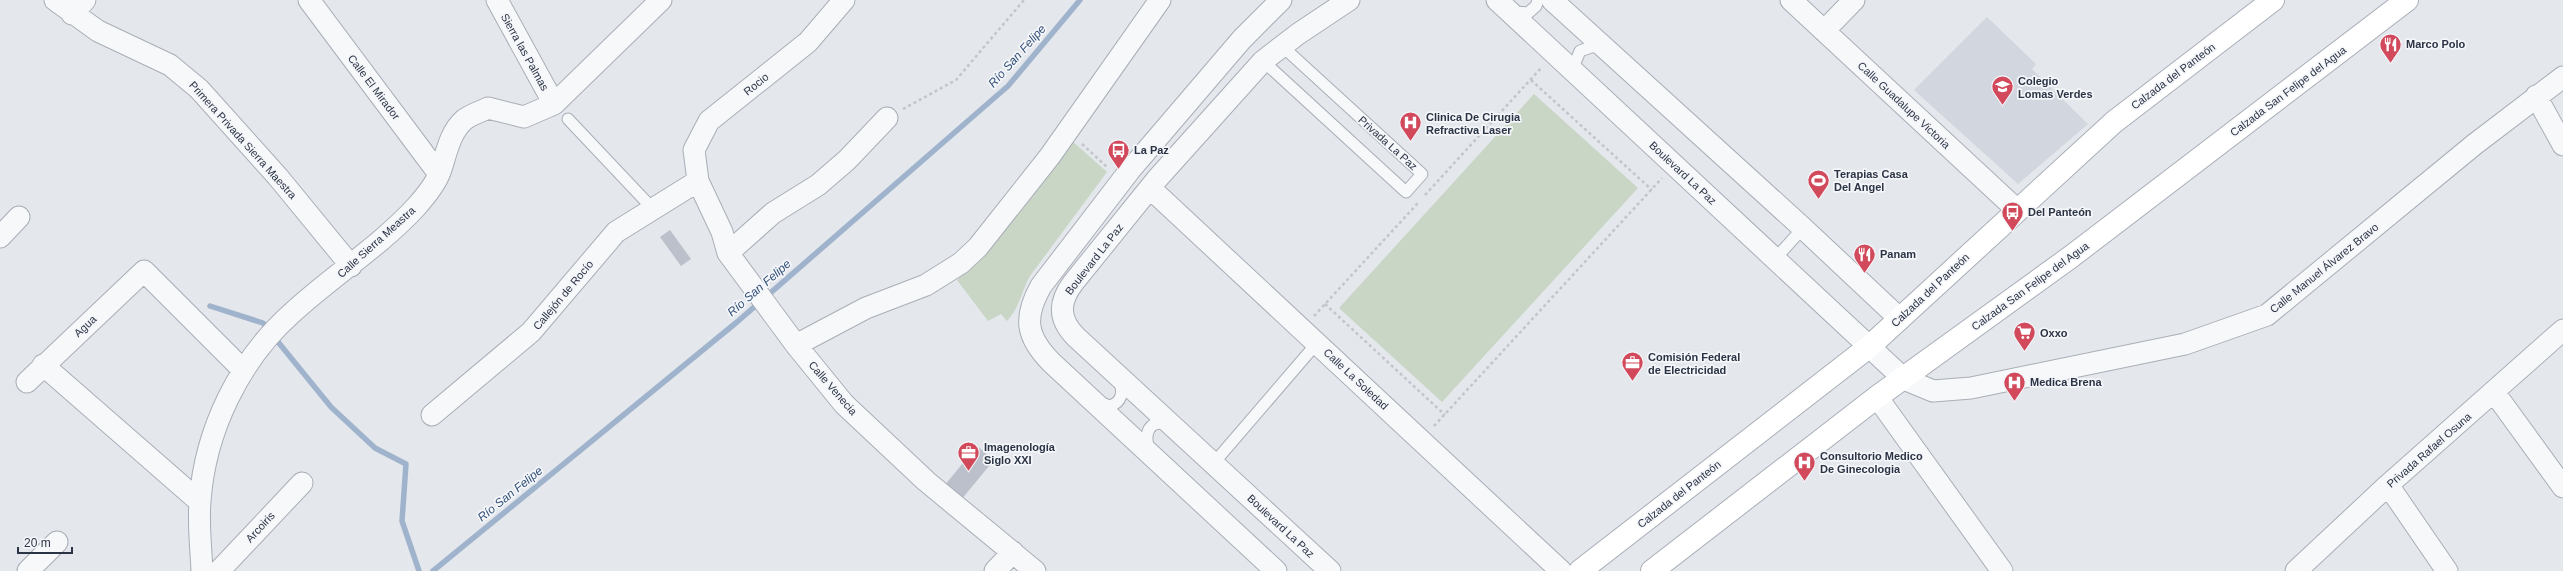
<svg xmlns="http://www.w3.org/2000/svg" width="2563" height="571" font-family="Arial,sans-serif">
<rect width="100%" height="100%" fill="#e4e7ec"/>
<!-- built -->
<path fill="#d2d6de" d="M1987 17 2036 64 2032 69 2088 124 2018 184 1914 90Z"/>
<!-- green -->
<path fill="#c9d6c5" d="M1534 94 1638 188 1442 402 1339 308Z
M1070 139 1107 172 1030 276C1021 292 1020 307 1007 321L1001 314 988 321 957 280 973 265Z"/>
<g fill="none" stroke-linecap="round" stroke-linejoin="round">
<!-- stream -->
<path stroke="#9fb4cc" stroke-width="5.5" d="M210 306 263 323 269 330
M274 337 331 407 375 448 406 464 402 521 419 571
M433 571 737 322 1008 86 1080 0"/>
</g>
<!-- building -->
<path fill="#bbc0ca" d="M670 230 691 259 681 266 660 237Z
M977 446 994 460 961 500 944 486Z"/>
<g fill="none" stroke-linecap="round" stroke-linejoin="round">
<defs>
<path id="lane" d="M1512 12 1528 13 1536 6 1538 0
M1263 61 1406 192 1422 174 1282 46
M1576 73 1575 63 1580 51 1591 47H1602
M568 119 653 209
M1776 258 1803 228
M1098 402 1110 406C1122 402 1124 392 1119 380
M1149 450C1144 434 1148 418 1169 425
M1213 464 1317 343"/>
<path id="street" d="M55 0 98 31 170 65 199 89 278 177 351 266
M309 0 439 174
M497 0 554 104
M844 0 808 42 709 121 694 150 698 181 722 232 728 253 796 345 844 404 926 481 1035 571
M1497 0 1904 379 1933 391 1971 388 2185 344 2267 315 2475 144 2563 77
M1552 0 1803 228 1900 319
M1791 0 2016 209
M72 14 85 0
M1824 31 1854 0
M2536 96 2563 145
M1150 188 1561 571
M0 237 19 217
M728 253 773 213 818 185 847 160 887 118
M796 345 866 308 926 285 961 263 978 247 1050 156 1160 0
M43 365 200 502
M27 382 144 271 243 370
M2494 392 2563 487
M1877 397 2002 571
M432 415 531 332 616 232 698 181
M2388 485 2447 571
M28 571 57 542
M202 571C201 548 198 524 200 501 205 431 239 360 292 313 332 276 379 247 416 207 424 198 436 183 440 172 446 156 449 133 464 120 470 115 480 112 488 108L524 117 554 104 661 0
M219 571 302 483
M995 571 1013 552
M1276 571 1052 363C1026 337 1023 318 1041 286L1130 170 1242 39 1281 0
M1330 571 1076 337C1059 320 1058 303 1073 283L1157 179 1263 61 1298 34 1349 0
M2296 571 2388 485 2563 330"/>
<path id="secondary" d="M1580 571 1870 346 2114 122 2273 0
M1652 571 1877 397 2072 256 2407 0"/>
</defs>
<!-- lane casing -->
<use href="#lane" stroke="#a9aeb7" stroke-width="13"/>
<!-- street casing -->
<use href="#street" stroke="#a9aeb7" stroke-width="23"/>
<!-- secondary casing -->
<use href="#secondary" stroke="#a9aeb7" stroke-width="24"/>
<!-- path -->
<path stroke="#c2c5cb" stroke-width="2.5" stroke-dasharray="3 3" stroke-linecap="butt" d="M1531 80 1652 190
M903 109 956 80 1024 0
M1082 144 1108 168
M1425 195 1542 67
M1325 304 1445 415
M1314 316 1418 203
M1434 426 1662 178"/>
<!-- lane -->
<use href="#lane" stroke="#f7f8fa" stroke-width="11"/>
<!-- street -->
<use href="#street" stroke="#f7f8fa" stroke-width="21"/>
<!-- secondary -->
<use href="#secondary" stroke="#fff" stroke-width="22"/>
</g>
<!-- icons -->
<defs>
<symbol id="restaurant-pin" viewBox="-11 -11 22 30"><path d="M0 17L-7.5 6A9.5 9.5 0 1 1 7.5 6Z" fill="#d1495b" stroke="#f4f6f9"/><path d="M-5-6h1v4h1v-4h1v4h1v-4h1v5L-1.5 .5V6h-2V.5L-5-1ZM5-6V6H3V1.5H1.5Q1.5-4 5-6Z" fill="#fff"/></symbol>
<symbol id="school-pin" viewBox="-11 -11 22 30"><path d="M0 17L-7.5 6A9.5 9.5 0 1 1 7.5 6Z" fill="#d1495b" stroke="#f4f6f9"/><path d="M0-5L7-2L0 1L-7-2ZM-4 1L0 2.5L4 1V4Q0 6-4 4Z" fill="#fff"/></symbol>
<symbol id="hospital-pin" viewBox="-11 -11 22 30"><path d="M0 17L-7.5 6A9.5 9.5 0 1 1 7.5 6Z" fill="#d1495b" stroke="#f4f6f9"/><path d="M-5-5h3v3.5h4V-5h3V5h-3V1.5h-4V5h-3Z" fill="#fff"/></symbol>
<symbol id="bus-pin" viewBox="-11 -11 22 30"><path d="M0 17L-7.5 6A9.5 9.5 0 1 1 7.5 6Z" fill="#d1495b" stroke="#f4f6f9"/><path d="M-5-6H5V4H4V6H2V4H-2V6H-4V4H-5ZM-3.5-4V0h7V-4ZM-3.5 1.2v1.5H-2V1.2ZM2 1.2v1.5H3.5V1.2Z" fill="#fff"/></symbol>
<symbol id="stadium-pin" viewBox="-11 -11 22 30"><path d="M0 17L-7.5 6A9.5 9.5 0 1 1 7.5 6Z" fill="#d1495b" stroke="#f4f6f9"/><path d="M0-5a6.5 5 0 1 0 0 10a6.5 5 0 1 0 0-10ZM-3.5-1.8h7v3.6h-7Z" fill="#fff"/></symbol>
<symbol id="supermarket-pin" viewBox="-11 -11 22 30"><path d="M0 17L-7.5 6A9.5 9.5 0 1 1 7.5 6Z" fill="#d1495b" stroke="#f4f6f9"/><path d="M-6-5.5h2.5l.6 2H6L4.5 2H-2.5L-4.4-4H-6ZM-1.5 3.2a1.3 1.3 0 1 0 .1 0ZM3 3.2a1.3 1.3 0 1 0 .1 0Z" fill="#fff"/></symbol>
<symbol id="office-pin" viewBox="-11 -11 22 30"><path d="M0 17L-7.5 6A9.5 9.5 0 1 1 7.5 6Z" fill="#d1495b" stroke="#f4f6f9"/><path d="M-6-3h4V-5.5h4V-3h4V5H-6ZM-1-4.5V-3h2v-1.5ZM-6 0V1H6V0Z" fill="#fff"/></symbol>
</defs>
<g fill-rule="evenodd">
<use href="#restaurant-pin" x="2378" y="32" width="25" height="34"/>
<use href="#school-pin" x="1990" y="74" width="25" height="34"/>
<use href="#hospital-pin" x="1398" y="110" width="25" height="34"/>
<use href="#bus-pin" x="1106" y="138" width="25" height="34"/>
<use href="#stadium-pin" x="1806" y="168" width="25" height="34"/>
<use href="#bus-pin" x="2000" y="200" width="25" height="34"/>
<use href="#restaurant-pin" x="1852" y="242" width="25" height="34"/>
<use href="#supermarket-pin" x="2012" y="320" width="25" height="34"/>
<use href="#office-pin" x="1620" y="350" width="25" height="34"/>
<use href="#hospital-pin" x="2002" y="370" width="25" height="34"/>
<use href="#office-pin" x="956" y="440" width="25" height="34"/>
<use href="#hospital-pin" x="1792" y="450" width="25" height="34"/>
</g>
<g text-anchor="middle" stroke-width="3.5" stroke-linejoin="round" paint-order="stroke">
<!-- poi labels -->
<g font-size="11" font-weight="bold" fill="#2b3445" stroke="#f4f6f9" text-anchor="start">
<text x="2406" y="48">Marco Polo</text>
<text x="2018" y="85">Colegio<tspan x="2018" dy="13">Lomas Verdes</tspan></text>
<text x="1426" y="121">Clinica De Cirugia<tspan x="1426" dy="13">Refractiva Laser</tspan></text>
<text x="1134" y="154">La Paz</text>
<text x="1834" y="178">Terapias Casa<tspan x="1834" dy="13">Del Angel</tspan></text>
<text x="2028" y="216">Del Panteón</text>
<text x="1880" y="258">Panam</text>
<text x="2040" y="337">Oxxo</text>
<text x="1648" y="361">Comisión Federal<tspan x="1648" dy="13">de Electricidad</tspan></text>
<text x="2030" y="386">Medica Brena</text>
<text x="984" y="451">Imagenología<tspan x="984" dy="13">Siglo XXI</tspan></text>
<text x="1820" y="460">Consultorio Medico<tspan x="1820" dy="13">De Ginecologia</tspan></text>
</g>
<!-- street labels -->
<g font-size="11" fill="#2b3445" stroke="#f4f6f9">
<text transform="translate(525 52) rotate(61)" y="4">Sierra las Palmas</text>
<text transform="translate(2173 76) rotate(-37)" y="4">Calzada del Panteón</text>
<text transform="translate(756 84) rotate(-39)" y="4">Rocio</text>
<text transform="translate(374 87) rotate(53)" y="4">Calle El Mirador</text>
<text transform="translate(2288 91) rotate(-37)" y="4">Calzada San Felipe del Agua</text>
<text transform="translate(1904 105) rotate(43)" y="4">Calle Guadalupe Victoria</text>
<text transform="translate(243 140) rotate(48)" y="4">Primera Privada Sierra Maestra</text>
<text transform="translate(1388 143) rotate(42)" y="4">Privada La Paz</text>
<text transform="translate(1683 173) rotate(43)" y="4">Boulevard La Paz</text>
<text transform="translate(376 242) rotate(-42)" y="4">Calle Sierra Meastra</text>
<text transform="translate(1094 259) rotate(-52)" y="4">Boulevard La Paz</text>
<text transform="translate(2324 268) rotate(-39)" y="4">Calle Manuel Álvarez Bravo</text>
<text transform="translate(2030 286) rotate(-36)" y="4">Calzada San Felipe del Agua</text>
<text transform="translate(1930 290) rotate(-43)" y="4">Calzada del Panteón</text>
<text transform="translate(563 295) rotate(-50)" y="4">Callejón de Rocío</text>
<text transform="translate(85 326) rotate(-43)" y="4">Agua</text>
<text transform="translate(1356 379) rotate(43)" y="4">Calle La Soledad</text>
<text transform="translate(833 388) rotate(49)" y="4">Calle Venecia</text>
<text transform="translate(2429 450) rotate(-41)" y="4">Privada Rafael Osuna</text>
<text transform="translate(1679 494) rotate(-38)" y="4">Calzada del Panteón</text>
<text transform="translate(1281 526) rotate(43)" y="4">Boulevard La Paz</text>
<text transform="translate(260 527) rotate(-47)" y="4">Arcoiris</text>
</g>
<!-- water labels -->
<g font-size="12" font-style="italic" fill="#34527a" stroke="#f4f6f9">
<text transform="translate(1017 56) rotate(-48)" y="4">Río San Felipe</text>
<text transform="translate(759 288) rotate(-41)" y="4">Río San Felipe</text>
<text transform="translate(510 494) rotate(-39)" y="4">Río San Felipe</text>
</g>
</g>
<!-- scale -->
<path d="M18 547v6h54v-6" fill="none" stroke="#2b3445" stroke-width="2"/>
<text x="24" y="547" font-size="12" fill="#2b3445" stroke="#f4f6f9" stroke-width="3" paint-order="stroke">20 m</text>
</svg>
